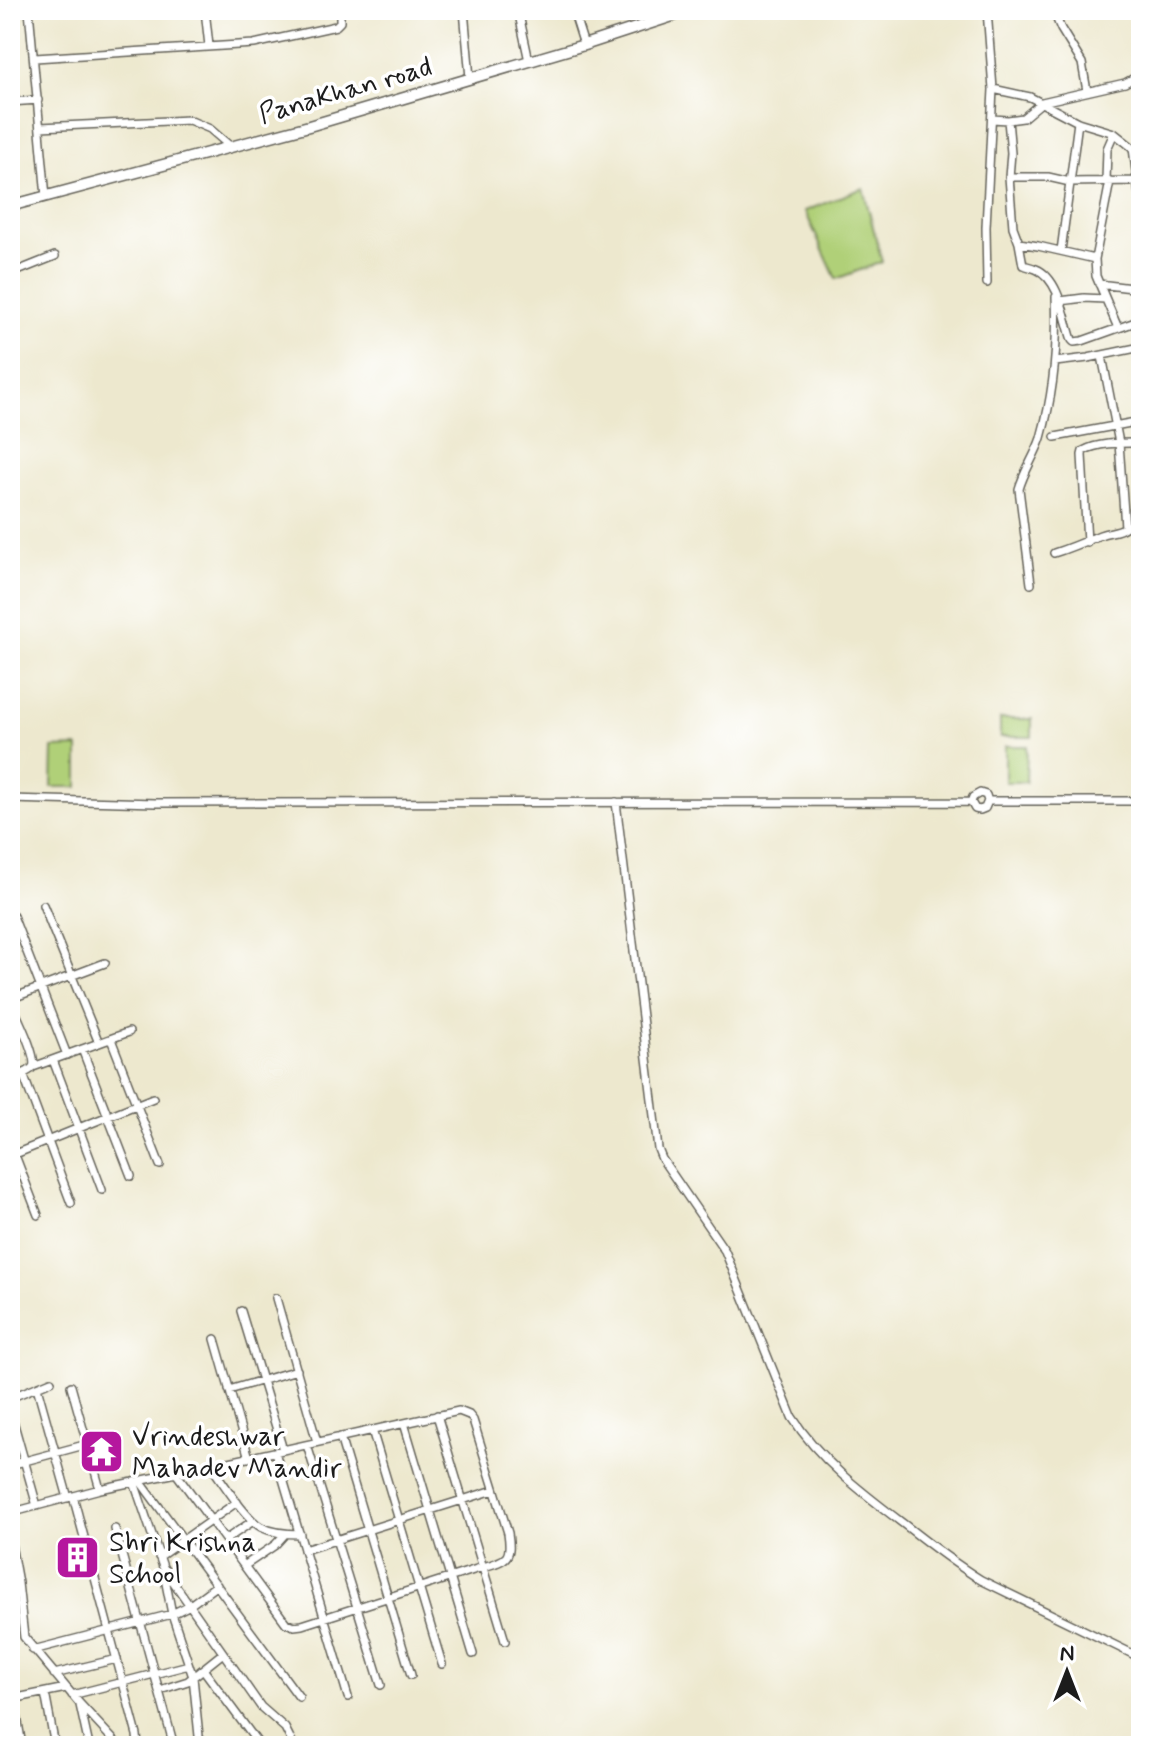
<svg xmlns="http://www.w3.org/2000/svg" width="1151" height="1756" font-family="Mynerve,sans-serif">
<rect width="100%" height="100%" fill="#fff"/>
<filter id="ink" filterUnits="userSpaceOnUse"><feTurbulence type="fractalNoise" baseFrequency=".0125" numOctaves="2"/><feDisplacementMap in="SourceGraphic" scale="16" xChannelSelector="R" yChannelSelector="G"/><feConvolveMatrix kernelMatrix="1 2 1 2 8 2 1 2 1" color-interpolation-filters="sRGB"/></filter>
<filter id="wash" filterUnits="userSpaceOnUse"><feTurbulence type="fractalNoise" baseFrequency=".006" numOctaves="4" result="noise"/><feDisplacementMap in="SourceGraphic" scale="32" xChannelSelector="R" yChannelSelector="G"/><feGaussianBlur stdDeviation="1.8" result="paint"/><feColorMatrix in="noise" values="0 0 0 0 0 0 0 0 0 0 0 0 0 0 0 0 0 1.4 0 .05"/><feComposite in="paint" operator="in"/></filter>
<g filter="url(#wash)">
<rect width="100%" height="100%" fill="#ede8ce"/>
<!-- green -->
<path fill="#b0d078" stroke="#66764a" stroke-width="2" d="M863 188 882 262 836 279 805 211Z
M1000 719H1032V737H1000Z
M1005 746H1027L1026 782H1005Z
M78 747V787H52L53 748Z"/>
</g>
<g filter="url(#ink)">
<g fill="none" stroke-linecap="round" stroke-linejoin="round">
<defs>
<path id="street" d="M29 10 46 197
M205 10 209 46
M464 10 470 78
M518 10 529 61
M573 10 584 45
M649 10 653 23
M987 10 993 89 986 227 987 283
M1053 10 1061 29 1082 63 1087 91
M35 58 254 44 336 26 340 22V10
M993 89 1030 97 1078 122 1114 133 1133 148 1141 209
M10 102 38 100
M992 119 1008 120 1023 118 1042 102 1125 83 1141 74
M1008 120 1011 153 1009 177 1013 227 1019 243 1023 265C1027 266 1031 267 1036 269 1059 278 1065 319 1072 340L1074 342 1082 341 1141 320
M40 127 189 120 210 129 231 147
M1009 177H1048L1070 182 1137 181
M1106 181 1107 149 1114 133
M1110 181 1095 259 1096 276 1118 328
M1141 241 1139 279 1141 306
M1019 243 1038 246 1095 259
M1061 251 1078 122
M10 274 55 256
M1099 284 1140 289
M1060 301 1084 298 1105 299
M1055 362 1088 358 1141 347
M1055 437 1141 421
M1087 542 1082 455 1083 451C1099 442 1122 443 1141 443
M1054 553C1070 548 1084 542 1100 535 1109 531 1117 533 1125 527L1119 443 1102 356
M1031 584 1019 489C1024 471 1035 456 1041 438 1054 392 1058 344 1056 297
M10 799 156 803 971 802
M988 801 985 808 980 810 975 809 971 802 973 797 980 793 986 795 988 801H1141
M616 802 658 1149 662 1159 725 1251 792 1417C820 1461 863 1493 905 1525 929 1544 954 1563 981 1580L1141 1658
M43 905 99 1043
M13 916 67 1055
M10 999 105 963
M10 1000C15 1012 38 1057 33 1067 29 1073 16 1076 10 1079
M10 1036 23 1031
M111 1039 160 1165
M82 1049 131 1176
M53 1060 102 1190
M33 1067 129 1032
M23 1074 71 1203
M10 1142 38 1215
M15 1154 153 1098
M276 1298 317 1442
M241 1311 283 1450
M215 1339 249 1458
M71 1386 100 1489
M37 1387 68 1498
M229 1390 297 1370
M10 1398 51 1381
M10 1410 37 1506
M437 1415 505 1641
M404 1423 473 1654
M372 1430 442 1664
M340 1437 411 1675
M307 1445 381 1685
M275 1452 348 1697
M10 1465 88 1444
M211 1466C223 1482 244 1517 261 1527 273 1533 287 1534 300 1534
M140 1481 299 1697
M134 1482 163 1567 261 1707 285 1728 294 1746
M73 1496 137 1735 138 1746
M10 1513 100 1489 229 1462 459 1411 469 1415 473 1420 508 1533C512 1559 507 1560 483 1567L302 1625 294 1626 286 1623 176 1473
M115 1529 174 1746
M10 1539 18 1583 24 1637 80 1704 119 1746
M225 1540 253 1521
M304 1550 494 1490
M159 1557 237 1502
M244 1566 275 1545 285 1534
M164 1573 172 1614 193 1677 200 1746
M33 1650 172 1614 190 1605 217 1585
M203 1669 260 1746
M10 1674 22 1746
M54 1674 117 1659
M160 1690 188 1681 223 1653
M45 1693 55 1746
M72 1695 189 1665
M12 1699 66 1688
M80 1705 89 1746"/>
<path id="secondary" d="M10 206 309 126 584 45 691 10"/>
</defs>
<!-- street casing -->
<use href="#street" stroke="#65635a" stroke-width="10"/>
<!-- secondary casing -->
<use href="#secondary" stroke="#65635a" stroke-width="13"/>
<!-- street -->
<use href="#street" stroke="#fff" stroke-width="7"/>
<!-- secondary -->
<use href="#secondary" stroke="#fff" stroke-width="10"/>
</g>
</g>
<!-- icons -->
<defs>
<symbol id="temple-square" viewBox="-11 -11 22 22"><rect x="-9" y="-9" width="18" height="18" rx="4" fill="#b5179e" stroke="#fff"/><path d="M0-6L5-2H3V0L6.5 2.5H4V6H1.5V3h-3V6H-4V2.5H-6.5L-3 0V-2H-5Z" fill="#fff"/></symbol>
<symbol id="building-square" viewBox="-11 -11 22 22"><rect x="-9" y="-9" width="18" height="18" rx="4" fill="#b5179e" stroke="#fff"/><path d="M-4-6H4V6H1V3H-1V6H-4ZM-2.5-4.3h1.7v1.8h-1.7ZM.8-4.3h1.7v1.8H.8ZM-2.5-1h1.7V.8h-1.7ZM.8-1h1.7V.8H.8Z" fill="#fff"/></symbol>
</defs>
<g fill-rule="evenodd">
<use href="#temple-square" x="76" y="1426" width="51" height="51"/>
<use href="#building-square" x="52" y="1532" width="51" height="51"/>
</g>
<g text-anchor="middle" stroke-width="7" stroke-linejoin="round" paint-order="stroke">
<!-- street labels -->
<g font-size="28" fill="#1c1c1c" stroke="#fff">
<text transform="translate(345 89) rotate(-16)" y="10">PanaKhan road</text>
</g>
<!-- poi labels -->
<g font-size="28" fill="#1c1c1c" stroke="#fff" text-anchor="start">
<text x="132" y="1445">Vrindeshwar<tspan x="132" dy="32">Mahadev Mandir</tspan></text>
<text x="109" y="1551">Shri Krishna<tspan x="109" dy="32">School</tspan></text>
</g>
</g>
<!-- margin -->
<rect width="1151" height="1756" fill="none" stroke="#fff" stroke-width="40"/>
<!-- north arrow -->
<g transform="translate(1067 1672)" stroke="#ffffff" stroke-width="6" paint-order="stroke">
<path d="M0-6L14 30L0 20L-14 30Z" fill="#1c1c1c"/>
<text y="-12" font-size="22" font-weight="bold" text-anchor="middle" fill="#1c1c1c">N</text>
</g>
</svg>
